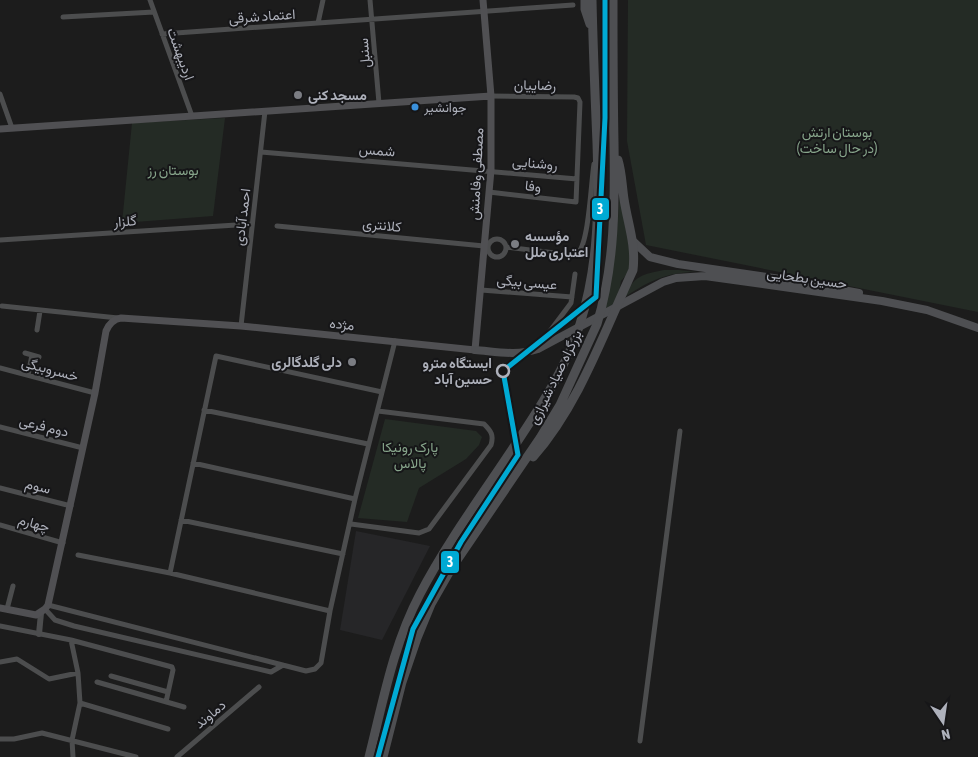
<svg xmlns="http://www.w3.org/2000/svg" width="978" height="757" font-family="'Asap Condensed',Vazirmatn,sans-serif">
<rect width="100%" height="100%" fill="#1c1c1c"/>
<!-- built -->
<path fill="#262628" d="M356 531 430 546 382 640 340 630Z"/>
<!-- green -->
<path fill="#242b25" d="M628 0H978V312L646 245 627 141Z
M225 118 213 216 122 223 132 123Z
M620 178 631 241 629 272 621 281 617 302 605 309C614 265 619 222 620 178Z
M664 270H679L697 272C667 272 649 281 625 297 633 276 643 274 664 270Z
M385 419 476 431 482 437 479 445 466 459 419 488 407 522 358 518Z"/>
<g fill="none" stroke-linecap="round" stroke-linejoin="round">
<!-- minor -->
<path stroke="#4c4d4e" stroke-width="5" d="M150 0 192 116
M370 0 379 103
M63 17 154 12
M318 23 323 0
M162 34 573 5
M0 94 12 128
M261 152 577 179
M489 192 576 202 580 102 578 98 574 97 491 96
M277 226 484 246
M488 248a9 9 0 1 1 18 0a9 9 0 1 1-18 0Z
M0 240 252 224
M506 247 571 255 578 253C589 242 591 182 594 164
M481 290 572 297
M2 306 118 318
M241 326 265 111
M37 330 40 311
M547 335 571 303 575 274
M25 353 39 357
M0 368 95 393
M28 375 32 355
M204 410 368 444
M0 427 83 448
M193 463 355 499
M0 488 71 506
M181 520 343 554
M351 524 419 533 429 529 491 445C494 435 491 431 484 424L378 411
M0 525 63 543
M78 555 170 573 330 611
M170 573 216 356 382 392
M48 605 306 671 315 669 321 663 330 611 355 499 395 341
M7 609 13 586
M45 609 55 620 74 626 271 672 283 665
M0 626 71 640 78 673 80 703 72 740 73 757
M71 640 172 667 173 670 166 702
M0 662 17 659 49 679 78 673
M111 676 168 692
M97 682 184 707
M80 703 168 729
M0 739H14L42 733 136 757
M640 741 680 431
M177 757 259 687"/>
<!-- tertiary -->
<path stroke="#4c4d4e" stroke-width="6" d="M39 634 41 613"/>
<!-- secondary -->
<path stroke="#505053" stroke-width="7" d="M0 129 491 96
M0 608 36 615 45 609 48 605 95 393 106 331C109 324 114 319 121 318L241 326 475 350 491 170V96L483 0"/>
<!-- primary -->
<path stroke="#4e4f52" stroke-width="8" d="M634 242 650 257 678 264 794 281 859 293
M475 350C499 352 516 356 538 349L663 282 676 278 705 276 882 301 927 310 978 328"/>
<!-- trunk -->
<path stroke="#4e4f52" stroke-width="9" d="M585 0V9L590 24
M533 457C579 405 604 332 633 270 636 244 628 225 624 199 622 186 622 173 618 160
M369 757C383 702 393 645 420 594 448 540 488 487 521 436 544 401 567 365 580 324 599 264 599 205 597 143 595 95 593 48 592 0
M383 757 402 682 417 638 431 604 451 569 540 438 560 405 597 324C615 265 615 203 614 142 613 95 613 47 613 0"/>
<defs>
<path id="metro-1" d="M378 757 413 629 461 542 518 455 503 371 596 297 605 118V0"/>
</defs>
<!-- metro-1 casing -->
<use href="#metro-1" stroke="#161618" stroke-width="9"/>
<!-- metro-1 -->
<use href="#metro-1" stroke="#00aad4" stroke-width="5"/>
</g>
<!-- markers -->
<g fill="#7b7d83" stroke="#161618" stroke-width="2">
<circle cx="298" cy="95" r="5"/>
<circle cx="515" cy="244" r="5"/>
<circle cx="352" cy="362" r="5"/>
</g>
<circle fill="#3a90db" stroke="#161618" stroke-width="2" cx="415" cy="107" r="4.5"/>
<circle fill="#161618" stroke="#aeb1bb" stroke-width="2.5" cx="503" cy="371" r="6"/>
<g text-anchor="middle" stroke-width="4" stroke-linejoin="round" paint-order="stroke">
<!-- bus labels -->
<g font-size="13" fill="#aeb1bb" stroke="#161618" text-anchor="start">
<text x="424" y="112">جوانشیر</text>
</g>
<!-- street labels -->
<g font-size="14" fill="#aeb1bb" stroke="#161618">
<text transform="translate(262 16) rotate(-4)" y="5">اعتماد شرقی</text>
<text transform="translate(364 53) rotate(-95)" y="5">سنبل</text>
<text transform="translate(181 54) rotate(70)" y="5">اردیبهشت</text>
<text transform="translate(535 85) rotate(1)" y="5">رضاییان</text>
<text transform="translate(377 150) rotate(5)" y="5">شمس</text>
<text transform="translate(535 163) rotate(5)" y="5">روشنایی</text>
<text transform="translate(476 174) rotate(-87)" y="5">مصطفی وفامنش</text>
<text transform="translate(533 186) rotate(6)" y="5">وفا</text>
<text transform="translate(242 217) rotate(-83)" y="5">احمد آبادی</text>
<text transform="translate(125 221) rotate(-4)" y="5">گلزار</text>
<text transform="translate(382 225) rotate(6)" y="5">کلانتری</text>
<text transform="translate(807 278) rotate(8)" y="5">حسین بطحایی</text>
<text transform="translate(527 282) rotate(5)" y="5">عیسی بیگی</text>
<text transform="translate(342 324) rotate(6)" y="5">مژده</text>
<text transform="translate(50 369) rotate(15)" y="5">خسروبیگی</text>
<text transform="translate(555 377) rotate(-64)" y="5">بزرگراه صیاد شیرازی</text>
<text transform="translate(44 426) rotate(14)" y="5">دوم فرعی</text>
<text transform="translate(38 486) rotate(14)" y="5">سوم</text>
<text transform="translate(34 523) rotate(15)" y="5">چهارم</text>
<text transform="translate(210 714) rotate(-40)" y="5">دماوند</text>
</g>
<!-- poi labels -->
<g font-size="14" font-weight="bold" fill="#aeb1bb" stroke="#161618" text-anchor="start">
<text x="308" y="100">مسجد کنی</text>
<text x="525" y="241">مؤسسه<tspan x="525" dy="16">اعتباری ملل</tspan></text>
<text x="342" y="367" text-anchor="end">دلی گلدگالری</text>
</g>
<!-- park labels -->
<g font-size="14" fill="#87a58b" stroke="#161618">
<text x="837" y="137">بوستان ارتش<tspan x="837" dy="16">(در حال ساخت)</tspan></text>
<text x="173" y="175">بوستان رز</text>
<text x="410" y="452">پارک رونیکا<tspan x="410" dy="16">پالاس</tspan></text>
</g>
<!-- stop labels -->
<g font-size="14" font-weight="bold" fill="#aeb1bb" stroke="#161618" text-anchor="end">
<text x="492" y="368">ایستگاه مترو<tspan x="492" dy="16">حسین آباد</tspan></text>
</g>
</g>
<g stroke="#161618" stroke-width="2">
<rect x="591" y="197" width="19" height="24" rx="5" fill="#00aad4"/>
<rect x="440" y="550" width="20" height="24" rx="5" fill="#00aad4"/>
</g>
<g font-size="14" text-anchor="middle" font-weight="bold" fill="#fff">
<text x="600" y="214">3</text>
<text x="450" y="567">3</text>
</g>
<!-- north arrow -->
<g transform="translate(943 722) rotate(167)" stroke="#161618" stroke-width="4" paint-order="stroke">
<path d="M0-4L9 19L0 12L-9 19Z" fill="#aeb1bb"/>
<text y="-8" font-size="14" font-weight="bold" text-anchor="middle" fill="#aeb1bb">N</text>
</g>
</svg>
